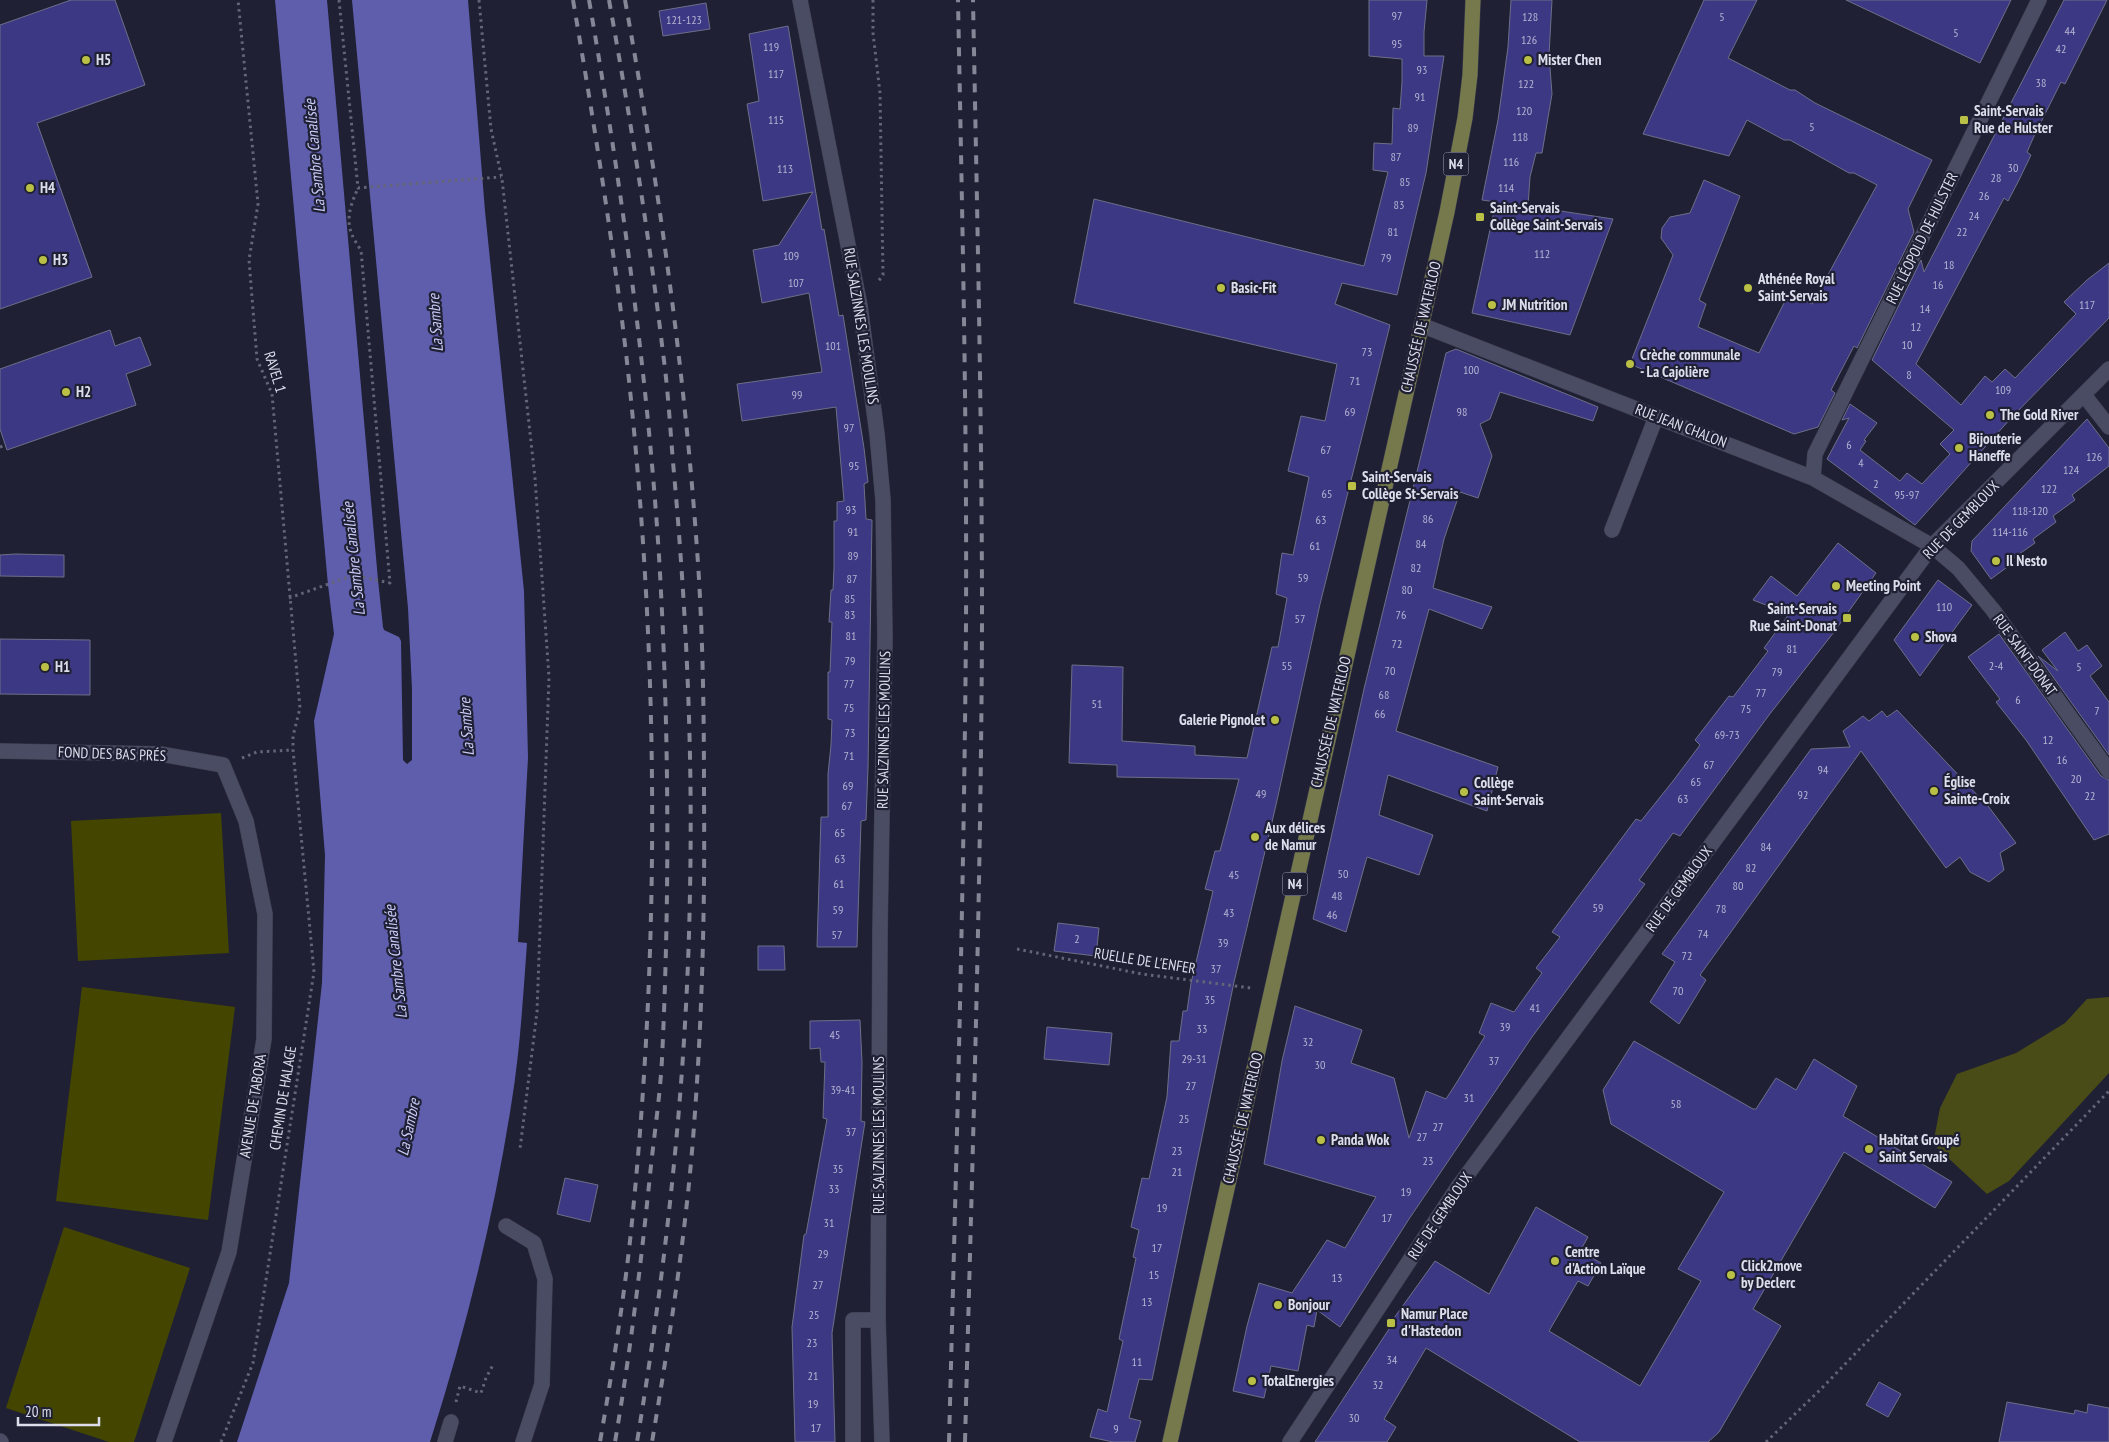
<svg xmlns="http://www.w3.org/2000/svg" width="2109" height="1442" font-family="'PT Sans Narrow',sans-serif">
<rect width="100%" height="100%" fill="#1f2034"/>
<!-- green -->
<path fill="#444600" d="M221 813 229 953 78 961 71 821Z
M82 987 235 1007 208 1220 56 1201Z
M64 1227 190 1268 134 1442H109L6 1408Z"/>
<!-- forest -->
<path fill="#494c17" d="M2109 997V1073L2009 1181 1987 1194 1933 1144 1940 1108 1957 1074 2016 1053 2065 1023 2087 999Z"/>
<!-- water -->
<path fill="#5f5ead" d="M275 0H327L378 580 383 627 384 630 399 637 401 641 403 760 407 764 412 760V689L408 608 352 0H468L485 211 524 591 528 758 518 942 527 943C523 998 520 1052 511 1106 493 1221 465 1332 430 1442H237L289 1283 322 983 325 855 314 721 334 634 328 585Z"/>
<!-- building -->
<path fill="#3d3884" stroke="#6d6f88" d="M71 0H115L145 85 37 123 92 277 0 309V25Z
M1369 0H1427L1424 32V56H1444L1426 173 1397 295 1342 283 1335 304 1390 325 1320 604 1276 805 1234 982 1152 1380 1139 1379 1129 1418 1141 1421 1135 1442H1113L1090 1437 1098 1409 1107 1412 1123 1341 1119 1339 1136 1258 1133 1257 1139 1230 1131 1227 1142 1178 1149 1179 1167 1097 1171 1041H1179L1183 1011H1187L1191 983 1213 891 1205 889 1215 851H1220L1239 779 1117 777V765L1069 763 1072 665 1123 667 1122 741 1195 746V755L1247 758 1272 647H1278L1287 598 1276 594 1282 553 1293 555 1309 477 1288 471 1301 416 1325 421 1337 364 1074 303 1094 199 1364 266 1388 172 1373 170 1374 143 1392 144 1393 108 1400 109 1402 82V59L1369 56Z
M1511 0H1552L1549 55 1552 94 1542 153H1536L1530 177 1528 206 1613 219 1570 335 1472 313 1496 202 1482 200 1498 120 1508 47Z
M1704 0H1757L1728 58 1790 90H1795L1815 103 1932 160 1908 209 1914 232 1857 348 1854 346 1831 390 1835 393 1818 427 1794 434 1630 364 1673 255 1661 238 1662 228 1670 217 1690 213 1704 180 1740 196 1699 300 1706 304 1698 327 1759 353 1789 293 1812 304 1877 185 1854 173H1849L1790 140H1784L1747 120 1729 156 1643 134Z
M1846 0H2011L1980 63Z
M2064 0H2107L2065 84 2061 82 2035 134 2027 152 2031 155 2019 180 2008 201 2004 198 1916 364 1961 405 1985 376 1992 382 2005 369 2015 378 2076 314 2064 302 2087 280 2109 263V318L2012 417 1915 525 1827 459 1849 418 1842 420 1850 404 1877 423 1864 440 1866 441 1860 450 1900 481 1907 473 1922 484 1950 454 1940 444 1954 430 1872 360 1921 260 1924 272Z
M706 3 710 29 663 36 659 11Z
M788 26 822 230 824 229 839 316 843 315 864 448 868 482 864 484 866 519 872 520 868 768 866 820 861 821 857 947H817L821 817H828V774L831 745 832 720 828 719V672H830L832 622H829L831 590H833L834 568V521H837V502L844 501 836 407 742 421 737 384 822 372 809 293 762 303 753 250 779 245 813 192 763 201 747 104 759 101 749 34Z
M110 330 115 346 140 337 151 365 126 374 136 405 7 450 0 429V369Z
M1456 349 1598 407 1593 421 1500 392 1490 419 1480 424 1492 456 1478 498 1460 492 1444 539 1433 588 1492 607 1482 629 1429 609 1396 731 1498 767 1487 811 1388 775 1379 815 1433 835 1419 875 1367 857 1346 932 1313 919 1364 689 1446 353Z
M2087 419 2109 448V466L2072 495 2075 500 2053 516 2056 522 2033 539 2035 543 2012 559 2014 562 1991 579 1971 551 1972 541Z
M1838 543 1876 573 1834 632 1769 715 1680 836 1673 833 1639 880 1645 884 1532 1037 1409 1219 1340 1327 1317 1310 1314 1327 1307 1325 1298 1371 1271 1366 1264 1398 1233 1391 1247 1326 1259 1283 1292 1293 1327 1240 1345 1248 1376 1197 1264 1164 1282 1061 1295 1006 1362 1030 1351 1063 1394 1078 1409 1138 1426 1091 1446 1099 1457 1082 1485 1036 1479 1033 1491 1003 1514 1012 1542 973 1536 968 1560 937 1552 932 1636 819 1641 821 1673 781 1700 745 1695 740 1729 696 1733 697 1768 651 1764 648 1789 614 1753 600 1771 576 1797 596Z
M15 554 64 555V577L0 576V555Z
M1938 580 1972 605 1920 676 1894 640Z
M2065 632 2078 651 2087 645 2102 666 2090 676 2109 702V755L2038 656 2058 671 2042 650Z
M1999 634 2101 776 2109 780V834L2094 840 2026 740 1996 702 2000 699 1968 657Z
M0 639 90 640V695L0 694Z
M1897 710 1981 799 1982 798 2016 843 2000 853 2004 870 1989 882 1970 872 1960 857 1946 868 1861 751 1700 975 1706 980 1679 1024 1650 1002 1675 962 1662 954 1811 749 1850 747 1843 731 1863 716 1869 721 1882 711 1887 717Z
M1058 923 1099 928 1096 956 1054 951Z
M758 946H784L785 970H758Z
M860 1020 862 1062 861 1121 865 1122 832 1333 835 1442H795L792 1327 804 1235 806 1234 827 1119 823 1118 825 1062H821L820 1048 810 1049V1021Z
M1047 1027 1112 1033 1109 1065 1044 1059Z
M1634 1041 1753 1109H1756L1776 1078 1796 1090 1814 1059 1857 1086 1843 1116 1952 1182 1935 1208 1844 1152 1753 1309 1781 1326 1719 1432 1708 1442H1580L1426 1348 1384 1419 1396 1427 1387 1442H1315L1391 1326 1389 1325 1435 1261 1489 1294 1536 1207 1588 1237 1580 1251 1601 1263 1588 1286 1578 1281 1549 1331 1640 1386 1701 1281 1678 1269 1724 1192 1611 1124 1603 1090Z
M565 1178 598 1185 590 1222 557 1214Z
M1879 1382 1901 1394 1888 1417 1866 1405Z
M2007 1402 2074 1414 2075 1410 2087 1413 2088 1404 2109 1408V1442H1999Z"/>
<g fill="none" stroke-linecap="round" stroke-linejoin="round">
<defs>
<path id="lane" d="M1612 530 1656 417
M506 1226 534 1243 545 1279 542 1384
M445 1442 451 1422"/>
<path id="street" d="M1421 325 1813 478 1932 546 1958 568 1993 610 2109 771
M2084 395 2109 427
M1813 478 1815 454 2039 0
M0 751 160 754 223 765 246 821 265 914 264 1039 229 1252 164 1442
M0 1441 1 1442
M523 1442 542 1384
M853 1442V1320H878"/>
<path id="secondary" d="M800 0 860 306 877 434 883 500 885 637 880 931 878 1320 882 1442
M1290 1442 1458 1187 1932 546 2109 369"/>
<path id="primary" d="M1170 1442 1447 212 1465 118 1470 75 1473 0"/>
</defs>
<!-- lane casing -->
<use href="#lane" stroke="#3c3c4d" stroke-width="16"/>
<!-- street casing -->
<use href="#street" stroke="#3c3c4d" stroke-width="16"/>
<!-- secondary casing -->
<use href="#secondary" stroke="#3c3c4d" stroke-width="16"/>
<!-- primary casing -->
<use href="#primary" stroke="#3c3c4d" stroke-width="16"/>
<!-- path -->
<path stroke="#646577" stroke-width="3" stroke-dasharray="2.5 4" stroke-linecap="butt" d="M339 0 358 188 501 177
M479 0 491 129 502 179 535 478 549 677 537 1012 520 1149
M873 0V33L880 93 883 275 877 283
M0 447 6 445
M289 598 354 575 390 583 361 250C344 227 347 213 358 188
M242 758 257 752 293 750
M1017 949 1142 974 1251 988
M456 1402 460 1386 481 1393 486 1378 494 1363
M221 1442 253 1363 314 972 293 750V736L300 708 272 394 257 359 249 260 258 204 238 0
M1766 1442 1821 1389 2109 1091"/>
<!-- lane -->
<use href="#lane" stroke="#4a4c63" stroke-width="15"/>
<!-- street -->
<use href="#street" stroke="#4a4c63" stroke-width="15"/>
<!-- secondary -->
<use href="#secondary" stroke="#4a4c63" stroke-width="15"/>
<!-- primary -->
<use href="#primary" stroke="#75794b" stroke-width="15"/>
<!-- rail -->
<path stroke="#858696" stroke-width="4" stroke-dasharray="9 9" stroke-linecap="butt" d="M573 0C593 117 612 235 626 353 658 637 661 926 633 1211 626 1288 613 1366 600 1442
M589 0C621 184 647 370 659 556 669 724 670 891 662 1059 660 1097 654 1136 650 1175 641 1264 630 1354 615 1442
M609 0C630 117 649 235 663 353 668 389 670 426 673 462 686 605 693 748 690 891 687 1076 667 1260 637 1442
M625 0C658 182 684 365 697 549 703 631 704 714 704 797 705 911 702 1025 693 1139 685 1240 669 1341 652 1442
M949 1442C956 1169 964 896 966 623 967 415 962 208 958 0
M965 1442C972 1169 981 896 982 623 982 415 977 208 973 0"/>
</g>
<!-- markers -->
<g fill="#bac045" stroke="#1f2034" stroke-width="2">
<circle cx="86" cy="60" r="5"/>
<circle cx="1528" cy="60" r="5"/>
<rect x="1959" y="115" width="10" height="10" rx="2.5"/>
<circle cx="30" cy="188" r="5"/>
<rect x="1475" y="212" width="10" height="10" rx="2.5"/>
<circle cx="43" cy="260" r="5"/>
<circle cx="1221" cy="288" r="5"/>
<circle cx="1748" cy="288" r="5"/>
<circle cx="1492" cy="305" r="5"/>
<circle cx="1630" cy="364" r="5"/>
<circle cx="66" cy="392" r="5"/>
<circle cx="1990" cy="415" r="5"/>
<circle cx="1959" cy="448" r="5"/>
<rect x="1347" y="481" width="10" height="10" rx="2.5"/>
<circle cx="1996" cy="561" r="5"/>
<circle cx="1836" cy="586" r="5"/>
<rect x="1842" y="613" width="10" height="10" rx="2.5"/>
<circle cx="1915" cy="637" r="5"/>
<circle cx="45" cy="667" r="5"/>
<circle cx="1275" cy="720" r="5"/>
<circle cx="1934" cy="791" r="5"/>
<circle cx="1464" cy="792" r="5"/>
<circle cx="1255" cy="837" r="5"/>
<circle cx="1321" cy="1140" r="5"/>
<circle cx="1869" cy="1149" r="5"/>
<circle cx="1555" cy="1261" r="5"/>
<circle cx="1731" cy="1275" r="5"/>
<circle cx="1278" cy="1305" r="5"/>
<rect x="1386" y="1318" width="10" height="10" rx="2.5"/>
<circle cx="1252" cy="1381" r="5"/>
</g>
<g text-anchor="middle" stroke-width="4.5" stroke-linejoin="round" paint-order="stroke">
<!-- number labels -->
<g font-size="12" fill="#b5b4d2">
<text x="1397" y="20">97</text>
<text x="1530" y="21">128</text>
<text x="1722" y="21">5</text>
<text x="684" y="24">121-123</text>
<text x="2070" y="35">44</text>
<text x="1956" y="37">5</text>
<text x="1529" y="44">126</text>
<text x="1397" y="48">95</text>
<text x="771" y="51">119</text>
<text x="2061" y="53">42</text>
<text x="1422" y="74">93</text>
<text x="776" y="78">117</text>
<text x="2041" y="87">38</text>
<text x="1526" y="88">122</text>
<text x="1420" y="101">91</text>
<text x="1524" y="115">120</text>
<text x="776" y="124">115</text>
<text x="1812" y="131">5</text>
<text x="1413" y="132">89</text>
<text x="1520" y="141">118</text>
<text x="1396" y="161">87</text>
<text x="1511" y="166">116</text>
<text x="2013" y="172">30</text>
<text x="785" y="173">113</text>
<text x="1996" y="182">28</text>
<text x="1405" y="186">85</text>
<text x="1506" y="192">114</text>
<text x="1984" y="200">26</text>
<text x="1399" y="209">83</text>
<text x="1974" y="220">24</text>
<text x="1393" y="236">81</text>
<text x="1962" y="236">22</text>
<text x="1542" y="258">112</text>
<text x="791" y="260">109</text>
<text x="1386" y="262">79</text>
<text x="1949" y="269">18</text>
<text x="796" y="287">107</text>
<text x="1938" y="289">16</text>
<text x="2087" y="309">117</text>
<text x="1925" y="313">14</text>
<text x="1916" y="331">12</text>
<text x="1907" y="349">10</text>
<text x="833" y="350">101</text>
<text x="1367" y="356">73</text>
<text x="1471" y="374">100</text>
<text x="1909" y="379">8</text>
<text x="1355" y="385">71</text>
<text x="2003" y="394">109</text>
<text x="797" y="399">99</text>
<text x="1350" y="416">69</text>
<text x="1462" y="416">98</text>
<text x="849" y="432">97</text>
<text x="1849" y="449">6</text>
<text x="1326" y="454">67</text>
<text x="2094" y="461">126</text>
<text x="1861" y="467">4</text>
<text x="854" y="470">95</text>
<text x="2071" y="474">124</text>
<text x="1876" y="488">2</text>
<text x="2049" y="493">122</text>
<text x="1327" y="498">65</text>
<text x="1907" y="499">95-97</text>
<text x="851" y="514">93</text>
<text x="2030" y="515">118-120</text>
<text x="1428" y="523">86</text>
<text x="1321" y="524">63</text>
<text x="853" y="536">91</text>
<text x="2010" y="536">114-116</text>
<text x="1421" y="548">84</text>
<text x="1315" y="550">61</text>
<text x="853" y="560">89</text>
<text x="1416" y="572">82</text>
<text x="1303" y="582">59</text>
<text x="852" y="583">87</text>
<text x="1407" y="594">80</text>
<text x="850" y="603">85</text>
<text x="1944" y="611">110</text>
<text x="850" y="619">83</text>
<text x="1401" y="619">76</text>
<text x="1300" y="623">57</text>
<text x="851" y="640">81</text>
<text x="1397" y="648">72</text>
<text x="1792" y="653">81</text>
<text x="850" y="665">79</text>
<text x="1287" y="670">55</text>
<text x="1996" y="670">2-4</text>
<text x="2079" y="671">5</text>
<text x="1390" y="675">70</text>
<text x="1777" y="676">79</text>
<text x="849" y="688">77</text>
<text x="1761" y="697">77</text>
<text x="1384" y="699">68</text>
<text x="2018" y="704">6</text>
<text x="1097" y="708">51</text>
<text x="849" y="712">75</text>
<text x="1746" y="713">75</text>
<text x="2097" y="715">7</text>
<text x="1380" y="718">66</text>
<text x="850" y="737">73</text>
<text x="1727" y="739">69-73</text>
<text x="2048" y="744">12</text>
<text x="849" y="760">71</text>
<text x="2062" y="764">16</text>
<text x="1709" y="769">67</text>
<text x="1823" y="774">94</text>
<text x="2076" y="783">20</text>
<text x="1696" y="786">65</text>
<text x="848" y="790">69</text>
<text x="1261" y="798">49</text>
<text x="1803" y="799">92</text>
<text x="2090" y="800">22</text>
<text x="1683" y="803">63</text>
<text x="847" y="810">67</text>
<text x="840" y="837">65</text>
<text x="1766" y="851">84</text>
<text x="840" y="863">63</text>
<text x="1751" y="872">82</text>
<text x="1343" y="878">50</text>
<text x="1234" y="879">45</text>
<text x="839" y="888">61</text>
<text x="1738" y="890">80</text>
<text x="1337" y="900">48</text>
<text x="1598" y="912">59</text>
<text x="1721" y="913">78</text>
<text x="838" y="914">59</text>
<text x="1229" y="917">43</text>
<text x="1332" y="919">46</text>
<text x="1703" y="938">74</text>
<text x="837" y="939">57</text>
<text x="1077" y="943">2</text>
<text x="1223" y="947">39</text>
<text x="1687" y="960">72</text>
<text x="1216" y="973">37</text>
<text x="1678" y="995">70</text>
<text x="1210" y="1004">35</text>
<text x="1535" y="1012">41</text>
<text x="1505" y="1031">39</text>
<text x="1202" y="1033">33</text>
<text x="835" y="1039">45</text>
<text x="1308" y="1046">32</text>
<text x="1194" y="1063">29-31</text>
<text x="1494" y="1065">37</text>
<text x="1320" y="1069">30</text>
<text x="1191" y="1090">27</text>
<text x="843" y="1094">39-41</text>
<text x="1469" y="1102">31</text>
<text x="1676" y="1108">58</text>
<text x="1184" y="1123">25</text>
<text x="1438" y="1131">27</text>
<text x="851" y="1136">37</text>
<text x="1422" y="1141">27</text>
<text x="1177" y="1155">23</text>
<text x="1428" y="1165">23</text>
<text x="838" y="1173">35</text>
<text x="1177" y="1176">21</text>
<text x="834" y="1193">33</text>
<text x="1406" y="1196">19</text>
<text x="1162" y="1212">19</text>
<text x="1387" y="1222">17</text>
<text x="829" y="1227">31</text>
<text x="1157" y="1252">17</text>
<text x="823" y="1258">29</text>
<text x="1154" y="1279">15</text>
<text x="1337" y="1282">13</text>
<text x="818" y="1289">27</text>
<text x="1147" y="1306">13</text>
<text x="814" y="1319">25</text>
<text x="812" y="1347">23</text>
<text x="1392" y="1364">34</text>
<text x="1137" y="1366">11</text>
<text x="813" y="1380">21</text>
<text x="1378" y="1389">32</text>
<text x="813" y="1408">19</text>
<text x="1354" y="1422">30</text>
<text x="816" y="1432">17</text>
<text x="1116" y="1433">9</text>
</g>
<!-- shield labels -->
<g fill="#1f2034" stroke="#a4a5b5" stroke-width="1">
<rect x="1443.5" y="152.5" width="25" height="23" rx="4"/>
<rect x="1282.5" y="872.5" width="25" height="23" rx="4"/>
</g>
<g font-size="14" font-weight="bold" fill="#dddeec">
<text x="1456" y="169">N4</text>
<text x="1295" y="889">N4</text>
</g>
<!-- poi labels -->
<g font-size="15" font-weight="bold" fill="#dddeec" stroke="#1f2034" text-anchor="start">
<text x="96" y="65">H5</text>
<text x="1538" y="65">Mister Chen</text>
<text x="1974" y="116">Saint-Servais<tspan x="1974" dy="17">Rue de Hulster</tspan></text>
<text x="40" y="193">H4</text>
<text x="1490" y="213">Saint-Servais<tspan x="1490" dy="17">Collège Saint-Servais</tspan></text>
<text x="53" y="265">H3</text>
<text x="1758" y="284">Athénée Royal<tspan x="1758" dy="17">Saint-Servais</tspan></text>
<text x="1231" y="293">Basic-Fit</text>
<text x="1502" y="310">JM Nutrition</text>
<text x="1640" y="360">Crèche communale<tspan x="1640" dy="17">- La Cajolière</tspan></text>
<text x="76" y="397">H2</text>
<text x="2000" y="420">The Gold River</text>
<text x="1969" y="444">Bijouterie<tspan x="1969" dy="17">Haneffe</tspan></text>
<text x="1362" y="482">Saint-Servais<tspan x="1362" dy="17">Collège St-Servais</tspan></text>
<text x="2006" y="566">Il Nesto</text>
<text x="1846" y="591">Meeting Point</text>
<text x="1837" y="614" text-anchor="end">Saint-Servais<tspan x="1837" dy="17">Rue Saint-Donat</tspan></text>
<text x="1925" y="642">Shova</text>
<text x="55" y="672">H1</text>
<text x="1265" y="725" text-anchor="end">Galerie Pignolet</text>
<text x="1944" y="787">Église<tspan x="1944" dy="17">Sainte-Croix</tspan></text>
<text x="1474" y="788">Collège<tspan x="1474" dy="17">Saint-Servais</tspan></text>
<text x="1265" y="833">Aux délices<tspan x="1265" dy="17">de Namur</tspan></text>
<text x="1331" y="1145">Panda Wok</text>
<text x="1879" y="1145">Habitat Groupé<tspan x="1879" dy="17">Saint Servais</tspan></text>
<text x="1565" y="1257">Centre<tspan x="1565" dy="17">d'Action Laïque</tspan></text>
<text x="1741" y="1271">Click2move<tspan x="1741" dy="17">by Declerc</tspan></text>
<text x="1288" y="1310">Bonjour</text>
<text x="1401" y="1319">Namur Place<tspan x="1401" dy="17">d'Hastedon</tspan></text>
<text x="1262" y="1386">TotalEnergies</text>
</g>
<!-- street labels -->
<g font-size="15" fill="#dddeec" stroke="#1f2034">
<text transform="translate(1922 238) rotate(-64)" y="5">RUE LÉOPOLD DE HULSTER</text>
<text transform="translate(861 326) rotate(81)" y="5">RUE SALZINNES LES MOULINS</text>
<text transform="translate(1421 327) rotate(-77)" y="5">CHAUSSÉE DE WATERLOO</text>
<text transform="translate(275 372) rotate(73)" y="5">RAVEL 1</text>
<text transform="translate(1681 426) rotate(21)" y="5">RUE JEAN CHALON</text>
<text transform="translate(1961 520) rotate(-46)" y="5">RUE DE GEMBLOUX</text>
<text transform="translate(2025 655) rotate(54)" y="5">RUE SAINT-DONAT</text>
<text transform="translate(1331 722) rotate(-77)" y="5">CHAUSSÉE DE WATERLOO</text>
<text transform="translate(884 730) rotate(-89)" y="5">RUE SALZINNES LES MOULINS</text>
<text transform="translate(112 754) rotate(2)" y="5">FOND DES BAS PRÉS</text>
<text transform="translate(1679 889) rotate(-54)" y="5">RUE DE GEMBLOUX</text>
<text transform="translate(1145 961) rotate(9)" y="5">RUELLE DE L'ENFER</text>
<text transform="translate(283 1098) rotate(-81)" y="5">CHEMIN DE HALAGE</text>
<text transform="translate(253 1106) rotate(-81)" y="5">AVENUE DE TABORA</text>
<text transform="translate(1243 1118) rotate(-77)" y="5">CHAUSSÉE DE WATERLOO</text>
<text transform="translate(879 1135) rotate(-90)" y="5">RUE SALZINNES LES MOULINS</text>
<text transform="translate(1440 1216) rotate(-56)" y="5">RUE DE GEMBLOUX</text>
</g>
<!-- water labels -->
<g font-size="16" font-style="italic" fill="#c8cbf7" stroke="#1f2034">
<text transform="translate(314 156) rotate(-95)" y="6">La Sambre Canalisée</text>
<text transform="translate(435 323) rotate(-94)" y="6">La Sambre</text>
<text transform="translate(353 559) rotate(-96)" y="6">La Sambre Canalisée</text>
<text transform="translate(466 727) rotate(-94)" y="6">La Sambre</text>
<text transform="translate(395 962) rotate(-96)" y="6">La Sambre Canalisée</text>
<text transform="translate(408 1127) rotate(-78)" y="6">La Sambre</text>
</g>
</g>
<!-- scale -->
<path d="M18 1417v8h81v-8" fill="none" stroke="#dddeec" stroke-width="2.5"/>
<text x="25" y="1417" font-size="15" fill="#dddeec" stroke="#1f2034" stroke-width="4" paint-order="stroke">20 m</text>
</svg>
